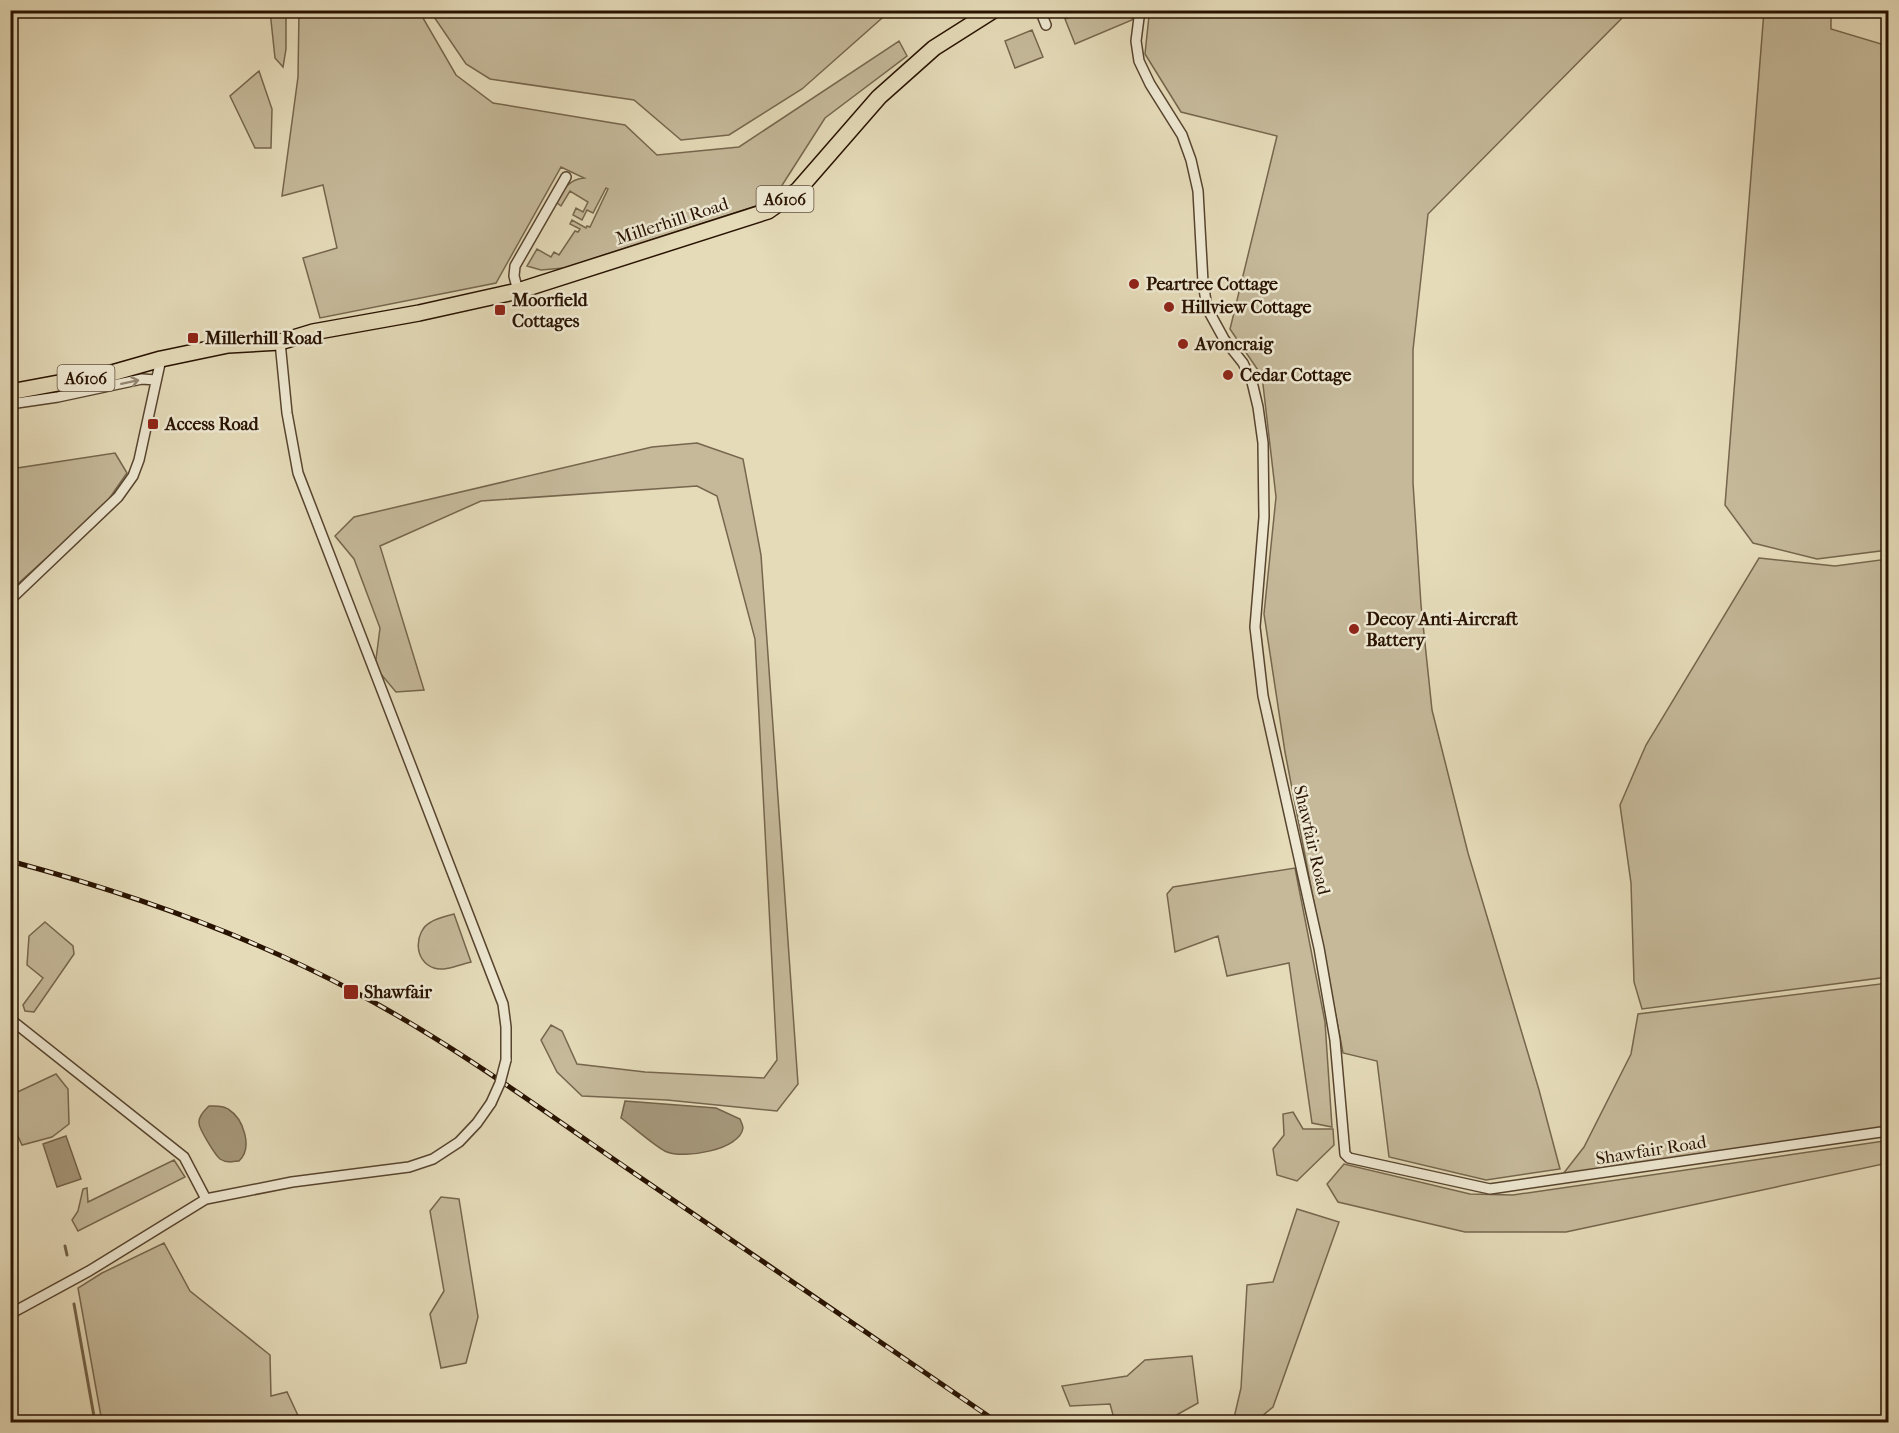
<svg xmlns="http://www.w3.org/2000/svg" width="1899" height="1433" font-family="'IM FELL French Canon',serif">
<rect width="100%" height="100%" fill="#e5dbb9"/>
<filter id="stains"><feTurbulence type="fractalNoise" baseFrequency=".00333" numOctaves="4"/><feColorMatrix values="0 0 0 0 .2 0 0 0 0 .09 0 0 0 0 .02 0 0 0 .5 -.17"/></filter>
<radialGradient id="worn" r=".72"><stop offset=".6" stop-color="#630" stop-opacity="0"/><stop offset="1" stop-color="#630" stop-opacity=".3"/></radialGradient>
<!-- green -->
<path fill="#c5b99a" stroke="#76664d" stroke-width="1.5" d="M1087 10H1135V11L1132 20 1075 44 1065 19Z
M270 11H286V49L283 67 275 58Z
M299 11H419L456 75 493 103 625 125 657 155 739 147 899 41 907 56 825 118 772 201 564 268 541 270 527 266 537 249 551 257 554 252 559 255 575 231 578 232 580 229 570 224 572 220 586 228 587 226 590 227 608 189 606 188 593 213 587 210 582 220 573 215 576 208 583 212 588 202 570 191 561 206 556 202C563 190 569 179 584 178L561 167 496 283 320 318 303 258 337 248 323 185 282 196 298 77Z
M430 11H890L802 89 729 135 681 140 634 100 490 79 466 64Z
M1151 11H1629L1428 214 1413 350V483L1421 605 1432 710 1468 853 1539 1090 1560 1169 1486 1180 1389 1157 1377 1061 1343 1053 1285 752 1264 614 1276 497 1262 376 1230 329 1277 136 1181 112 1145 54 1149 16Z
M1764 11H1831V29L1888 46V550L1817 559 1753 543 1725 505Z
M1032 30 1043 57 1015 68 1005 41Z
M259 71 272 109 271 148H255L230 96Z
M697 443 743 459 761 555 798 1084 777 1111 667 1100 582 1096 557 1072 541 1040 551 1025 562 1031 577 1064 645 1072 764 1078 777 1060 755 639 717 496 697 486 481 501 380 546 424 690 396 692 375 667 380 628 354 559 335 536 354 517 652 447Z
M115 453 127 473 104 506 11 590V469Z
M1759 558 1835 566 1888 559V977L1642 1009 1634 982 1631 883 1620 805 1646 745Z
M1295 868 1325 1022 1332 1127 1312 1123 1289 963 1227 976 1218 936 1175 952 1167 894 1173 887Z
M454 914 471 962C461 964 444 972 434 968 413 961 414 931 431 922 437 918 447 916 454 914Z
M45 922 73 946 74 954 34 1012 25 1011 23 1005 43 978 27 965 29 936Z
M1888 983V1127L1563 1174 1584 1147 1631 1054 1638 1014Z
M56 1074 68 1089 69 1124 52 1137 22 1145 11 1121V1095Z
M1293 1112 1303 1129H1333L1334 1145 1297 1181 1277 1175 1273 1149 1284 1135 1283 1114Z
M1884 1141 1888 1145V1163L1566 1232H1465L1338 1202 1327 1184 1344 1164 1470 1194 1513 1195Z
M174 1160 185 1177 78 1231 72 1220 78 1211 83 1189 87 1188 88 1202Z
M441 1197 459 1199 478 1317 466 1363 441 1368 430 1314 444 1291 430 1211Z
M1297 1209 1339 1222 1273 1407 1255 1422H1233L1241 1388 1247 1285 1273 1282Z
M164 1243 190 1291 270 1355 271 1396 287 1392 301 1422H102L78 1288 102 1273Z
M1192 1356 1198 1403 1164 1422H1115L1110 1404 1070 1406 1062 1386 1127 1376 1145 1360Z"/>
<!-- water -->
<path fill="#a5977a" stroke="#736249" stroke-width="1.5" d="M625 1101 716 1108 740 1119C741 1122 743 1125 743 1128 740 1150 684 1159 667 1152 658 1149 631 1125 621 1118Z
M209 1106C216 1106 222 1105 228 1109 244 1119 253 1148 239 1161 232 1162 226 1163 220 1159 216 1156 198 1128 199 1122 199 1115 205 1110 209 1106Z
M66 1136 81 1179 57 1187 43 1144Z"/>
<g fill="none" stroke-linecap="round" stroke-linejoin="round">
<!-- stream -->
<path stroke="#736249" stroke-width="3" d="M65 1246 67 1255
M74 1304 95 1422"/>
<defs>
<path id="street" d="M1040 10 1046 25
M1140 10 1136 41 1139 61 1150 84 1182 135 1191 160 1198 191 1203 282 1207 308 1224 339 1243 363 1252 382 1258 407 1263 443 1264 517 1255 627 1263 696 1319 948 1335 1040 1345 1154 1349 1158 1490 1189 1888 1131
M518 291 514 276 515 266 566 177
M280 342 287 413 298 473 503 1004 506 1027V1060
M10 404 58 397 142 379 156 380
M10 600 118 497 133 476 139 460 161 359
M10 1019 184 1157 206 1199
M10 1314 89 1271 206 1199 292 1182 409 1167 433 1159 459 1142 477 1123 491 1103"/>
<path id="primary" d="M10 392 112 373 161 359 228 345 280 342 313 332 419 313 518 291 768 211 798 190 879 97 934 48 994 10"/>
</defs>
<!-- street casing -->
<use href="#street" stroke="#57442e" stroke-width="12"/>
<!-- primary casing -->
<use href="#primary" stroke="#281200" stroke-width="18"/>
<!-- street -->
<use href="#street" stroke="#eee8d2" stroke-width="9"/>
<!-- primary -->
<use href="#primary" stroke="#e5dbb9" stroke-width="15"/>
<defs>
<path id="rail" d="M10 861C129 893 244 933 353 991 450 1042 538 1107 628 1169 751 1254 874 1338 997 1422"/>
</defs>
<!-- rail casing -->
<use href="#rail" stroke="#281200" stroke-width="5"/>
<!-- rail -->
<use href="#rail" stroke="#eee8d2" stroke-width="3" stroke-dasharray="9" stroke-linecap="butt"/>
<defs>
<path id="street-bridge" d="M491 1103 500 1083 506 1060"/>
</defs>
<!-- street-bridge casing -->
<use href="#street-bridge" stroke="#57442e" stroke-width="12" stroke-linecap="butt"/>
<!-- street-bridge -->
<use href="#street-bridge" stroke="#eee8d2" stroke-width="9"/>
</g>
<!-- one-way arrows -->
<defs><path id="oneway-shaft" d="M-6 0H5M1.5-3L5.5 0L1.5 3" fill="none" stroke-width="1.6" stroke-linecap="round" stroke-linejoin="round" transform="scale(1.5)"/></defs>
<use stroke="#958874" href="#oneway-shaft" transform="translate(130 382) rotate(-12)"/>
<!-- markers -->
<g fill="#8f2418" stroke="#eee8d2" stroke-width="2">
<circle cx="1134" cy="284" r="6"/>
<circle cx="1169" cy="307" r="6"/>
<rect x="494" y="304" width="12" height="12" rx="3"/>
<rect x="187" y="332" width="12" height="12" rx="3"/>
<circle cx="1183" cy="344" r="6"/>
<circle cx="1228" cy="375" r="6"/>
<rect x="147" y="418" width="12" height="12" rx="3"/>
<circle cx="1354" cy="629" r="6"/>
<rect x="343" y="984" width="16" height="16" rx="3"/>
</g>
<g text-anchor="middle" stroke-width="5" stroke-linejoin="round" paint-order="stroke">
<!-- shield labels -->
<g fill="#eee8d2" stroke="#63523f" stroke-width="1.5">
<rect x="756.5" y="186" width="57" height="26" rx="4.5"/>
<rect x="57.5" y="365" width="57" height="26" rx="4.5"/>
</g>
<g font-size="16" font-weight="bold" fill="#281200">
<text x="785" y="205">A6106</text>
<text x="86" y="384">A6106</text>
</g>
<!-- street labels -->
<g font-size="18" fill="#281200" stroke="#eee8d2">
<text transform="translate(672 221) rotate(-18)" y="6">Millerhill Road</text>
<text transform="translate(1312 840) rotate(77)" y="6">Shawfair Road</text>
<text transform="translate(1651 1150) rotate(-9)" y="6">Shawfair Road</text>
</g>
<!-- poi labels -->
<g font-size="18" font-weight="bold" fill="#281200" stroke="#eee8d2" text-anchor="start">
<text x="1146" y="290">Peartree Cottage</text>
<text x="512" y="306">Moorfield<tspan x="512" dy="21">Cottages</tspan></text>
<text x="1181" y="313">Hillview Cottage</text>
<text x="205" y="344">Millerhill Road</text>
<text x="1195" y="350">Avoncraig</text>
<text x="1240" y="381">Cedar Cottage</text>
<text x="165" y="430">Access Road</text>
<text x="1366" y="625">Decoy Anti-Aircraft<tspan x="1366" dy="21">Battery</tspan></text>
<text x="364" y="998">Shawfair</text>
</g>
</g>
<!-- margin -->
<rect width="1899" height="1433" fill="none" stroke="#e5dbb9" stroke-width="36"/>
<rect x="12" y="12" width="1875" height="1409" fill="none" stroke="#281200" stroke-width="3"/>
<rect x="18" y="18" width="1863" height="1397" fill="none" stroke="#281200" stroke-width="1.5"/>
<rect width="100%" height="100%" filter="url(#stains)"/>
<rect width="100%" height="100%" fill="url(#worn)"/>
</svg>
